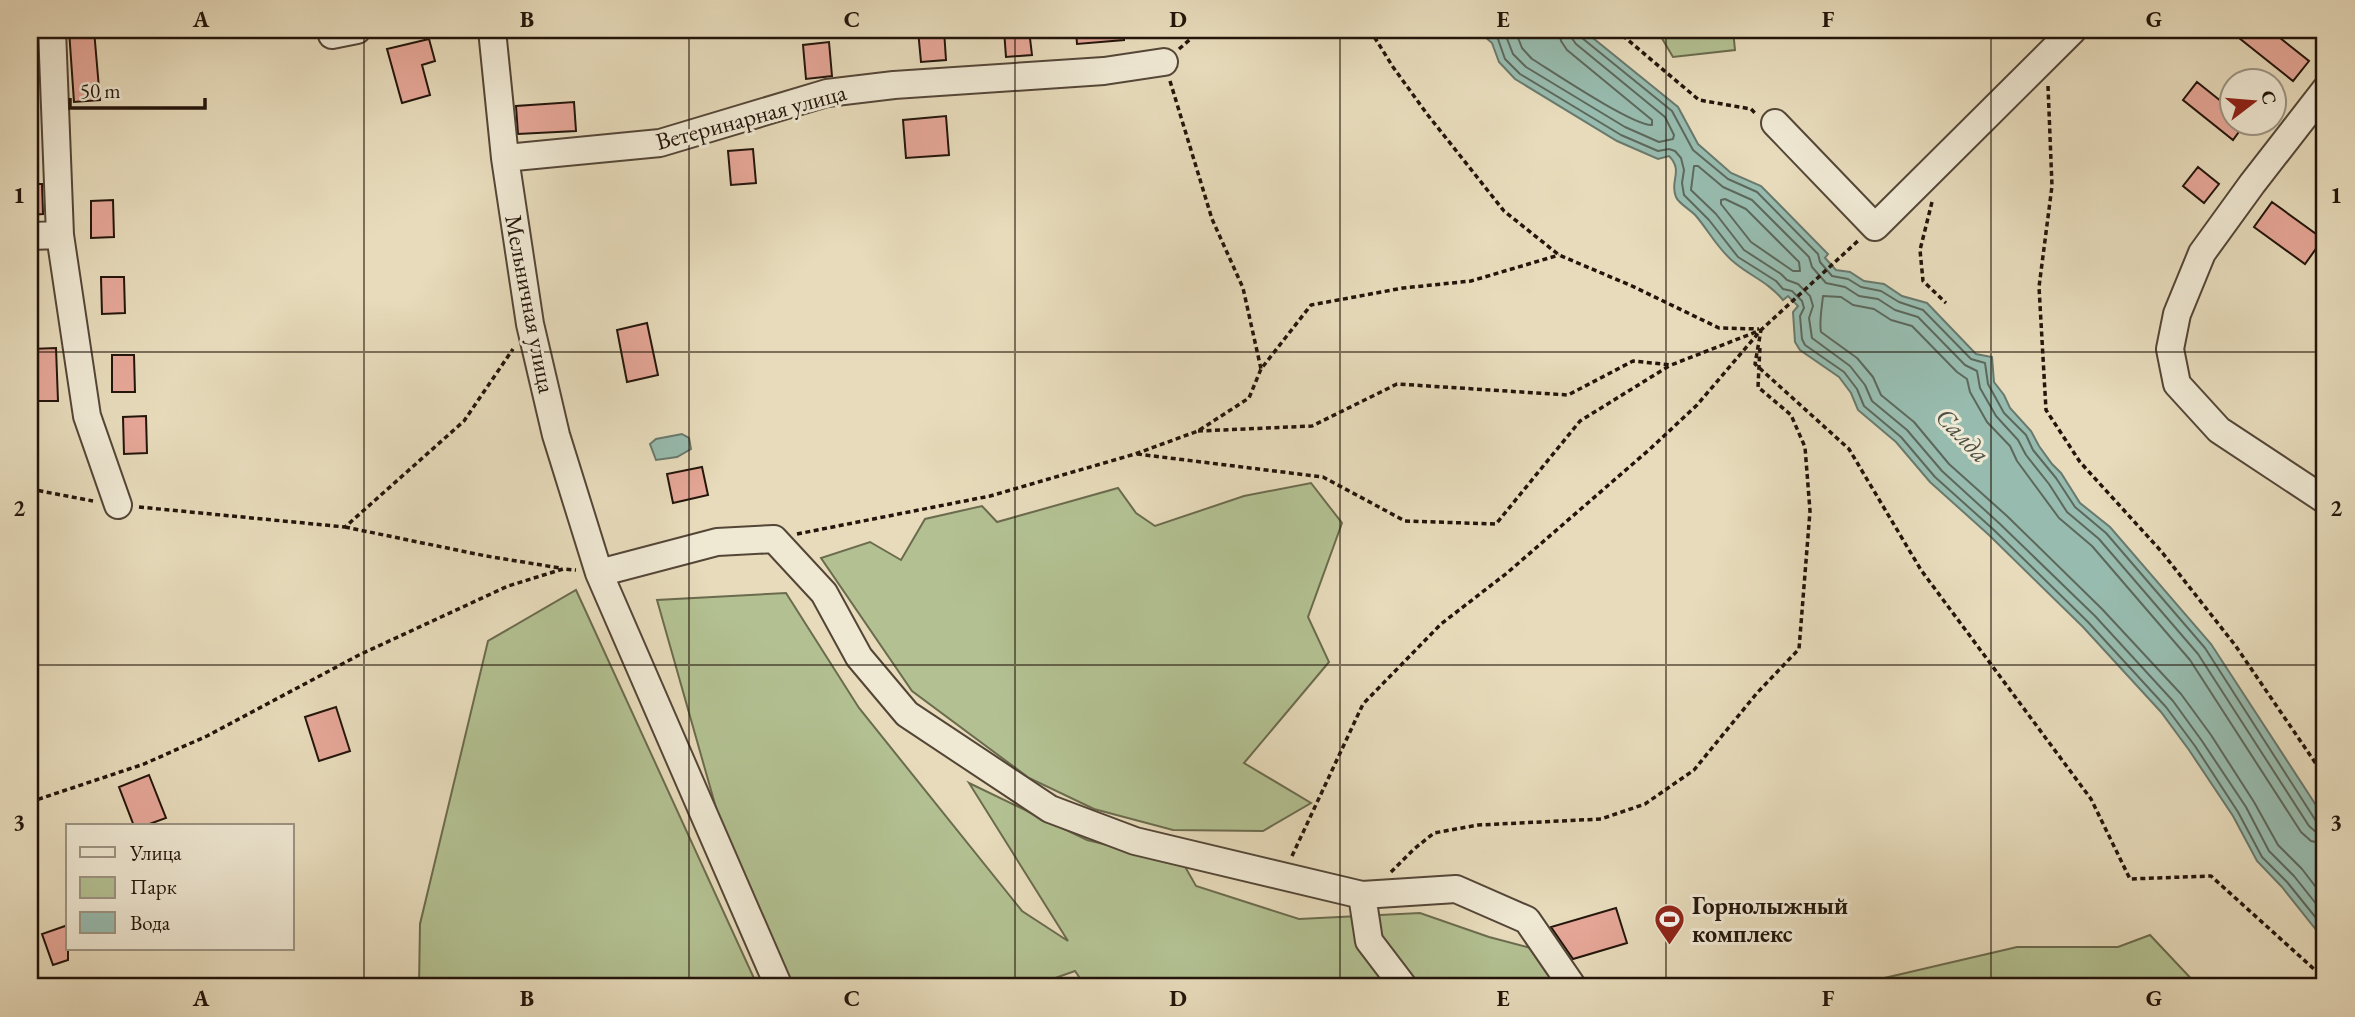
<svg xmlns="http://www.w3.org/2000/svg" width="2355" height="1017" font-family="'EB Garamond',serif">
<rect width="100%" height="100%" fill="#e7dbbb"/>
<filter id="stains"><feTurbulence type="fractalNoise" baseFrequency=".00286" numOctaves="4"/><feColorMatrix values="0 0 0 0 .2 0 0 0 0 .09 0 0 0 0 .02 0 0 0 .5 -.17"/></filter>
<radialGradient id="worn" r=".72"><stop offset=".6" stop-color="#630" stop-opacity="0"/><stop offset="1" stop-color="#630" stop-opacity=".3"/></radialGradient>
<!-- green -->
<path fill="#b3c192" stroke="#6b6b4e" stroke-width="2" d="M1657 30H1733L1735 50 1673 57Z
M1311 483 1342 523 1308 617 1329 662 1244 763 1311 803 1263 831 1173 830 1094 809 1029 778 912 691 821 558 870 542 901 560 925 519 982 506 997 522 1118 488 1136 513 1155 526 1244 496Z
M576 590 758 987H419L420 924 488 641Z
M786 593 859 708 1022 911 1068 941 969 783 1087 840 1183 863 1196 886 1299 919 1420 913 1489 937 1531 948 1563 987H1086L1075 971 1030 987H790L722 829 657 600Z
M2150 935 2199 987H1856L1880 979 2017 947H2118Z"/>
<!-- water -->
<path fill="#97bbae" stroke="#69796d" stroke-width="2" d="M1477 30H1583L1678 107 1698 144 1731 173 1761 186 1828 254 1825 258 1836 270 1850 272 1864 281 1884 284 1902 296 1927 303 1976 354 1992 357 1994 382 2004 395 2010 408 2031 431 2039 446 2052 464 2061 473 2080 503 2110 527 2211 644 2325 819V941L2282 887 2257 861 2233 816 2189 750 2161 712 2083 627 1989 535 1930 482 1896 442 1858 410 1851 393 1839 377 1800 350 1795 342 1793 312 1798 306 1788 296 1783 300C1768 282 1752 277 1735 263 1719 251 1709 231 1696 216 1691 210 1679 204 1676 197 1669 182 1684 171 1669 156L1658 159 1617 141 1515 79 1499 62 1492 43Z
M682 434 689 438 691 449 677 457 656 460 650 444 656 439Z"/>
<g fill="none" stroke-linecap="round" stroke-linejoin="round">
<!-- shore -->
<path stroke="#5d685c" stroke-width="2" d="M1487 30 1498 39 1505 59 1520 74 1621 135 1658 151 1669 149 1675 151 1681 158 1684 170 1682 183 1684 195 1709 220 1738 257 1776 281 1783 289 1792 291 1802 301 1804 308 1800 316 1802 339 1805 345 1844 372 1857 389 1864 406 1901 437 1935 477 1994 530 2088 622 2166 707 2195 746 2238 812 2262 857 2287 882 2325 929
M1501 30 1506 36 1513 54 1526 67 1625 127 1659 142 1673 139 1674 135 1665 117 1576 44 1571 37 1570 30
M1515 30 1522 48 1532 59C1553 72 1633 126 1652 125V120L1567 50 1561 41 1559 30
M1579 30 1582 38 1672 111 1693 150 1728 179 1757 192 1818 254 1820 262 1832 276 1848 279 1861 287 1881 291 1899 302 1923 310 1971 359 1985 363 1988 384 2004 413 2026 435 2033 450 2056 478 2075 507 2106 533 2205 648 2316 821 2325 825
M1725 199 1746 209 1799 262 1800 271H1793L1751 242 1721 204V200Z
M2325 833 2316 832 2309 826 2198 654 2099 539 2067 512 2049 484 2026 455 2018 440 1996 416 1980 388 1977 371 1965 365 1918 317 1895 310 1878 299 1859 296 1845 287 1826 283 1812 267 1809 257 1752 200 1723 187 1698 166H1694L1691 190 1716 214 1744 250 1781 274 1787 280 1798 284 1810 296 1813 306 1809 318 1812 338 1850 366 1865 385 1872 401 1907 430 1942 471 2000 524 2095 616 2173 701 2202 741 2246 807 2269 851 2294 876 2325 915
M2325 844 2311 841 2301 832 2190 660 2092 546 2059 518 2017 461 2010 446 1987 422 1970 392 1967 379 1957 372 1912 326 1891 320 1874 309 1853 305 1841 297 1823 296C1822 306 1819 322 1821 332L1857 358 1873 377 1881 395 1914 422 1949 464 2007 516 2102 609 2181 694 2211 735 2254 802 2278 845 2302 869 2325 899"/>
</g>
<!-- building -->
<path fill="#e6a798" stroke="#23150b" stroke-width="2" d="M69 30H94L100 100 74 102Z
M918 30H944L946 60 921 62Z
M1004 30H1029L1032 55 1006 57Z
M1076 30H1124V40L1077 44Z
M2229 30H2270L2309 61 2293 81Z
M429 39 435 61 422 65 430 95 402 103 387 49Z
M829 42 832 76 806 79 803 45Z
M2197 82 2232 110V122H2246L2233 140 2183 100Z
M574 102 576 131 518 134 516 106Z
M946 116 949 155 906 158 903 120Z
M753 149 756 183 731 185 728 151Z
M2198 167 2219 184 2204 203 2183 186Z
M30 184H42L43 214 30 215Z
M113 200 114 237 91 238V201Z
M2272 202 2323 239 2305 264 2254 227Z
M101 277H124L125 313 102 314Z
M647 323 658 375 627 382 617 330Z
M56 348 58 401H33L31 349Z
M112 355H134L135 392H112Z
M146 416 147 453 124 454 123 417Z
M702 467 708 495 673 503 667 474Z
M336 707 350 751 319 761 305 717Z
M149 775 166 818 144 826H134L119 787Z
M1616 908 1627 943 1573 959 1551 927Z
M68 925V960L53 965 42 934Z"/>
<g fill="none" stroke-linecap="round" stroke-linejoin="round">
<defs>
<path id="minor" d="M52 30 60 235 87 416 118 505
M492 30 505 158 530 324 556 435 599 573
M332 35 357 30
M2325 90 2252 184 2202 253 2177 314 2170 349 2177 384 2219 430 2325 500
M1775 123 1875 227 2073 30
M505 158 660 143 827 93 894 85 1104 71 1164 62
M30 236 60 235
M1362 895 1369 941 1404 987
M779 987 599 573 717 542 774 539 824 593 859 657 907 714 1050 809 1135 841 1362 895 1456 889 1527 920 1573 987"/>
</defs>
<!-- minor casing -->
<use href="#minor" stroke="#544637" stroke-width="30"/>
<!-- path -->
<path stroke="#23150b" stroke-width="3.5" stroke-dasharray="5 3.5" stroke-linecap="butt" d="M1370 30 1393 67 1427 114 1504 211 1559 255 1632 286 1719 328 1759 329
M1616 30 1699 100 1751 109 1756 114
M1179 49 1201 30
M1170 81 1212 219 1243 288 1261 369
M2048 86 2052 186 2039 287 2046 410 2080 462 2161 551 2235 645 2325 777
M1932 202 1920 250 1923 281 1946 303
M1198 431 1312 426 1397 384 1568 395 1633 361 1671 365 1761 330 1755 364 1849 449 1921 570 2091 799 2130 879 2211 876 2325 979
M1137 454 1323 477 1405 521 1496 524 1580 421 1669 366
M30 489 93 501
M139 507 345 527 464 421 513 349
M345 527 486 556 560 568
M797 534 990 496 1135 454 1198 431 1249 398 1261 369 1311 305 1403 288 1471 281 1559 255
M30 802 144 764 207 736 359 655 508 586 563 569 576 570
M1292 856 1363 704 1441 624 1507 573 1650 449 1697 405 1761 330 1860 239
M1391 872 1414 849 1434 833 1478 825 1601 819 1645 804 1694 770 1757 693 1799 649 1810 511 1805 447 1791 415 1758 387 1760 346"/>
<!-- minor -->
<use href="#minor" stroke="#efe8d3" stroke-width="26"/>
</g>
<!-- grid -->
<path fill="none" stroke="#23150b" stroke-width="2" stroke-opacity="0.55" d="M364 30V987M689 30V987M1015 30V987M1340 30V987M1666 30V987M1991 30V987M30 352H2325M30 665H2325"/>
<!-- icons -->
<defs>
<symbol id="stadium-pin" viewBox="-11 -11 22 30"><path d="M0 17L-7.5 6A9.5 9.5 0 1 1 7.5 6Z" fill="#8f2418" stroke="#efe8d3"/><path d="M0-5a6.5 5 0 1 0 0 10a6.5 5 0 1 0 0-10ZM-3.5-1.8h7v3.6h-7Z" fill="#fff"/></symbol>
</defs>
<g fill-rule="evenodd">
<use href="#stadium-pin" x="1652" y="902" width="35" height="47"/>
</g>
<g text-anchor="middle" stroke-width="6" stroke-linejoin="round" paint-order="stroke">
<!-- street labels -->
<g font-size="24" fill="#23150b" stroke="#efe8d3">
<text transform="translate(751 117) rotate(-15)" y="8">Ветеринарная улица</text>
<text transform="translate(530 304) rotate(79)" y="8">Мельничная улица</text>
</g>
<!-- poi labels -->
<g font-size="24" font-weight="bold" fill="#23150b" stroke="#efe8d3" text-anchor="start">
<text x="1692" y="914">Горнолыжный<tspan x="1692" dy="28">комплекс</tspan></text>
</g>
<!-- water labels -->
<g font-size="26" font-style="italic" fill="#4c4f44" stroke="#efe8d3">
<text transform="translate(1963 435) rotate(46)" y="9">Салда</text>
</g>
</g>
<!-- margin -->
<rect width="2355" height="1017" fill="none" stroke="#e7dbbb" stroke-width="77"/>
<!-- legend -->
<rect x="66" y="824" width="228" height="126" fill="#efe8d3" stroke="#9d9483" stroke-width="2"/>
<rect x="80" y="847" width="35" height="10" fill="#efe8d3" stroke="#9d9483" stroke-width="2"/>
<text x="130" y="860" font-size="21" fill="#23150b">Улица</text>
<rect x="80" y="877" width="35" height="21" fill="#b3c192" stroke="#9d9483" stroke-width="2"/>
<text x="130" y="894" font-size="21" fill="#23150b">Парк</text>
<rect x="80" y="912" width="35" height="21" fill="#97bbae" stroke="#9d9483" stroke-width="2"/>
<text x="130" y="930" font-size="21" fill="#23150b">Вода</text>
<!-- north arrow -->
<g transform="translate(2253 102) rotate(74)"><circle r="33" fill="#efe8d3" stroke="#9d9483" stroke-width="2"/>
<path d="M0-5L12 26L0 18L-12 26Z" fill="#8f2418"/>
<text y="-10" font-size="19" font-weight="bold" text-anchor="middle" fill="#23150b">С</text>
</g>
<!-- scale -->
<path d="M70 98v10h135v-10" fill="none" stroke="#23150b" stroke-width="3.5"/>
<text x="80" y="98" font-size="21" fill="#23150b" stroke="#efe8d3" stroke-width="5" paint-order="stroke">50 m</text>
<rect x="38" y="38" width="2278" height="940" fill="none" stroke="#23150b" stroke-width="2.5"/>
<g font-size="23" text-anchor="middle" font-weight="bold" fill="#23150b">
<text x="201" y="27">A</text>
<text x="527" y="27">B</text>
<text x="852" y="27">C</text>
<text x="1178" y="27">D</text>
<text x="1503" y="27">E</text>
<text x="1828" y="27">F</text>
<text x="2154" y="27">G</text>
<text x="19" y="203">1</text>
<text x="2336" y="203">1</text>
<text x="19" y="516">2</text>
<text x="2336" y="516">2</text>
<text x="19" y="830">3</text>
<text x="2336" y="830">3</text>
<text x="201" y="1006">A</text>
<text x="527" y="1006">B</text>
<text x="852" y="1006">C</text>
<text x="1178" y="1006">D</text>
<text x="1503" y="1006">E</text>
<text x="1828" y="1006">F</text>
<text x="2154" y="1006">G</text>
</g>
<rect width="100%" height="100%" filter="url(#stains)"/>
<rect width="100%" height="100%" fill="url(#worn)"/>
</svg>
